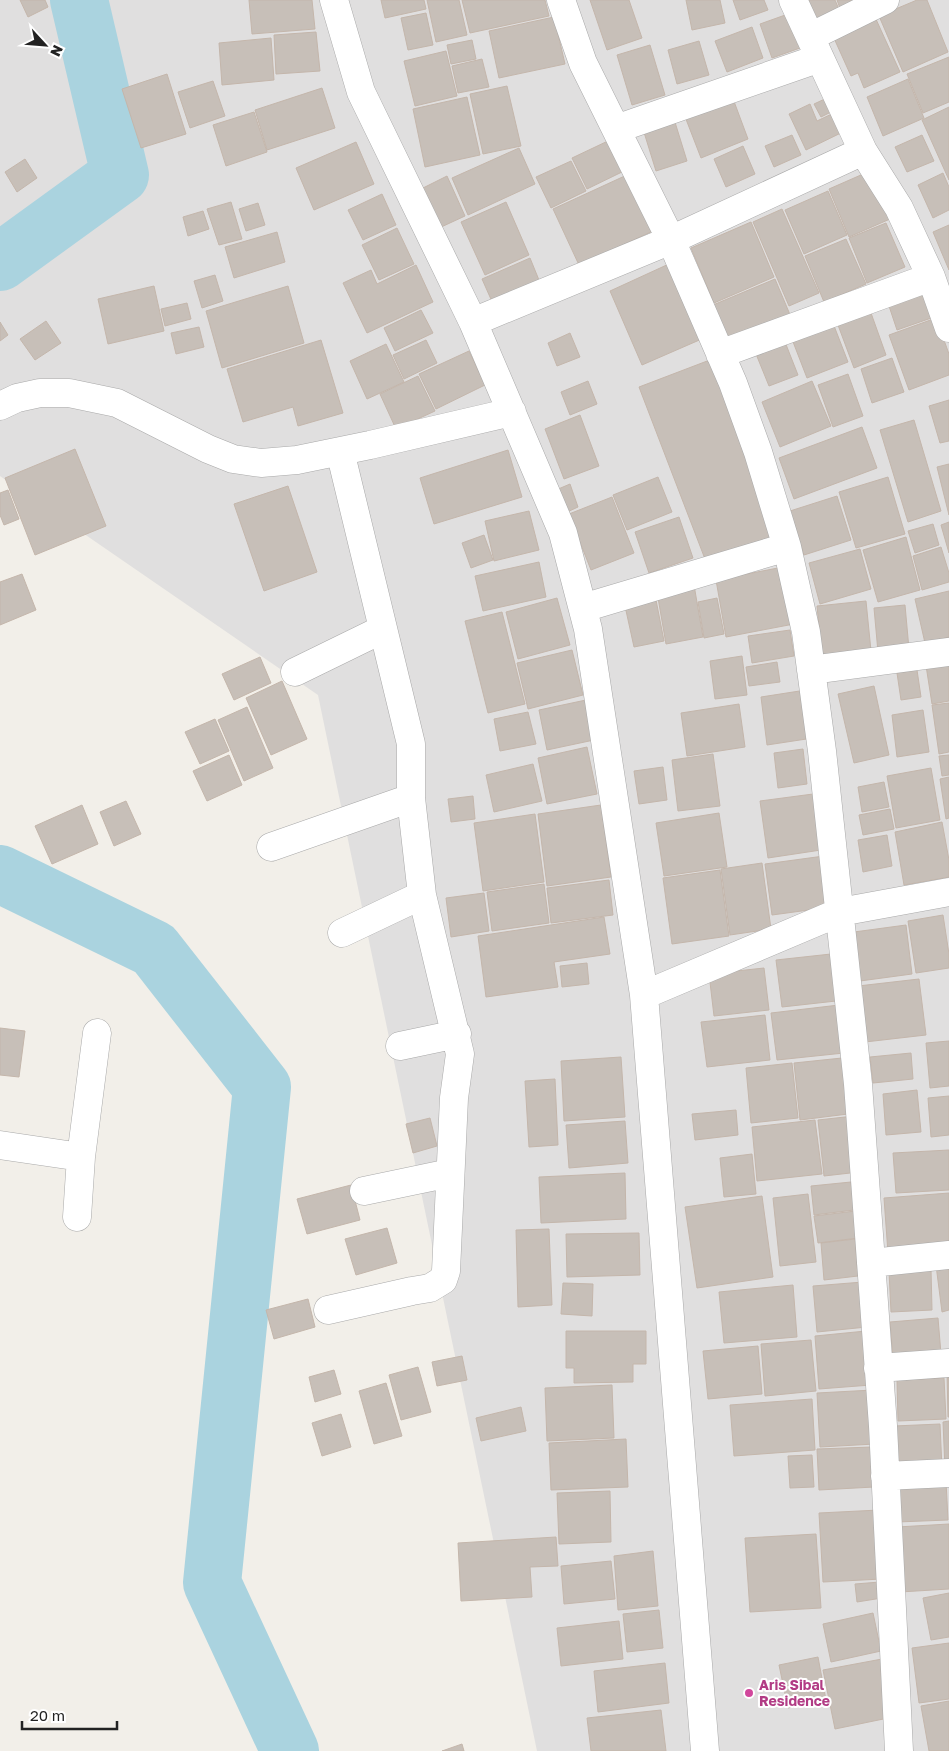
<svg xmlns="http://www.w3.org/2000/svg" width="949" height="1751" font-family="'Golos Text',sans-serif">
<rect width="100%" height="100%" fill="#f2efe9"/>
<!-- residential -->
<path fill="#e0dfdf" d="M0 0H949V1751H537L318 695 0 476Z"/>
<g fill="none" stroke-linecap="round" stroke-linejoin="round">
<!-- river -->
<path stroke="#aad3df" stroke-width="58" d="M0 262 120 175 79 0
M0 874 154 949 262 1087 212 1583 290 1751"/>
</g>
<!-- building -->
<path fill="#c7bfb8" stroke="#c4b6ab" d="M20 0H45L48 7 28 17Z
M249 0H312L315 29 252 34Z
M381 0H424L426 9 385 18Z
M427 0H459L467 35 436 42Z
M462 0H545L549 16 470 33Z
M590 0H629L642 38 607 50Z
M686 0H720L725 23 692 30Z
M733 0H764L768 10 740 20Z
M808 0H835L841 14 817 24Z
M837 0H851L853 6 841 11Z
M917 0H927L948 52 903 72 879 16Z
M426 13 433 45 408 50 401 18Z
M788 14 800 48 772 58 760 24Z
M554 17 565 64 499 78 489 31Z
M875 17 900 72 864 88 858 73 851 76 833 36Z
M752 27 763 58 727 72 715 41Z
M316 32 320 71 276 74 274 35Z
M271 38 274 80 222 85 219 43Z
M472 40 476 59 451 64 447 45Z
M699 41 709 75 677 84 668 50Z
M650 45 665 95 632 105 617 55Z
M446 51 457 96 415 106 404 61Z
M949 57V102L923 113 907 74Z
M482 59 489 87 458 93 452 66Z
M167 74 186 134 141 148 122 89Z
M908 79 924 118 883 136 867 97Z
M213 81 225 116 190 128 178 92Z
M507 86 521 146 483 154 470 94Z
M322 88 335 128 267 150 255 110Z
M732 96 748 139 701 158 684 114Z
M467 97 480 155 425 167 413 109Z
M829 97 835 110 821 117 814 104Z
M810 104 817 121 840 110 849 129 806 150 789 114Z
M949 107V180L922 120Z
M254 112 267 152 226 166 213 125Z
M674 119 687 161 656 171 643 129Z
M792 135 801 155 774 167 765 146Z
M922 135 934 161 907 172 895 147Z
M610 140 624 171 587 189 572 158Z
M356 142 374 184 314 210 296 168Z
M743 146 755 174 726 187 714 159Z
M519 148 535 184 468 215 452 178Z
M25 159 37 178 17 192 5 172Z
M571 161 586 191 551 208 536 177Z
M870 171 890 219 849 237 829 189Z
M943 173 949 187V210L933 218 918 185Z
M629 174 655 230 579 265 553 209Z
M447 176 465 216 439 228 421 189Z
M828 191 847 235 804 254 785 210Z
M382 194 396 225 363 240 348 210Z
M231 202 242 239 219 245 207 209Z
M506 202 529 255 485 275 461 222Z
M258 203 265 225 246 231 239 209Z
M782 209 819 293 789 306 753 222Z
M203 211 209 229 188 236 183 217Z
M751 222 774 277 714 303 691 248Z
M886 223 905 267 867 283 849 238Z
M949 225V270L933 232Z
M397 228 414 264 379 280 362 245Z
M277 232 285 262 234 278 225 247Z
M846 239 866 284 824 302 805 256Z
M530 258 541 285 494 306 482 279Z
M671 263 704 338 642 365 610 291Z
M416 265 433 302 367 333 343 283 371 270 377 284Z
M215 275 223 301 202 308 194 281Z
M775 279 791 317 729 342 713 305Z
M925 281 937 316 897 330 885 294Z
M154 286 164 331 108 344 98 299Z
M288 286 304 343 222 368 206 311Z
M187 303 191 319 165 326 161 309Z
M421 310 433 333 395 351 384 328Z
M871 313 886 355 854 368 838 325Z
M831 318 848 362 807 378 790 334Z
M936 318 949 354V375L909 390 889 335Z
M46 321 61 343 35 360 20 339Z
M0 322 8 335 0 341Z
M199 327 204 347 176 354 171 333Z
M570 333 580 357 557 366 548 343Z
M321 340 343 413 298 426 293 407 243 422 227 369Z
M426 340 437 363 404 379 393 355Z
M785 342 798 375 769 386 756 354Z
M386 344 404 382 367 399 350 361Z
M469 351 485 385 436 409 419 374Z
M715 358 785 543 710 572 639 387Z
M892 358 904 392 872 403 861 369Z
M848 374 863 416 833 427 818 385Z
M418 376 435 411 396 429 380 394Z
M588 381 597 404 570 415 561 392Z
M812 381 831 426 780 447 762 402Z
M949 400V441L940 443 929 406Z
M580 415 599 466 564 479 545 429Z
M914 420 941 511 908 522 880 430Z
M862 427 877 468 794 499 779 458Z
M75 449 106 526 35 555 5 478Z
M508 450 522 497 434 524 420 478Z
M949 464V515L937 467Z
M658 477 672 512 627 530 613 495Z
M888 477 905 534 856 548 839 492Z
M570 484 578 507 565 513 556 490Z
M288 486 317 572 264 591 234 504Z
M8 490 19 519 4 525 0 515V493Z
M837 496 851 540 804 555 790 511Z
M612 497 634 553 591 570 569 514Z
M529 511 539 550 494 561 485 521Z
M679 517 693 558 649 573 635 532Z
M949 522V553L941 525Z
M933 524 939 545 915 553 908 531Z
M484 535 493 560 471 568 462 543Z
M906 537 920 590 878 602 863 550Z
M941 547 949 573V582L922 590 913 556Z
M860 549 871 589 820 604 809 563Z
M539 562 546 597 483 611 475 576Z
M783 567 794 624 726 637 716 580Z
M22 574 36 610 0 625V582Z
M694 585 703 637 666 644 657 592Z
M949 591V637L925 643 915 599Z
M557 598 570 645 518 659 506 612Z
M717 598 724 634 704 638 698 602Z
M656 600 664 641 634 647 625 606Z
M866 601 871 651 822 656 817 606Z
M905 605 909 649 878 652 874 608Z
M502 612 525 704 488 713 465 621Z
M790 630 794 656 752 663 748 636Z
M572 650 583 695 528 709 517 663Z
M742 656 747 695 715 699 710 661Z
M949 656V701L932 704 925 659Z
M260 657 271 683 234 700 222 674Z
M777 662 780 682 749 686 746 667Z
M917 670 921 697 901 700 897 673Z
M282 681 307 739 271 755 246 698Z
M874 686 889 755 854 763 838 694Z
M806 690 813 738 767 745 761 697Z
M586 700 594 740 547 750 539 710Z
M949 703V752L939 754 932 705Z
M739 704 745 747 687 756 681 713Z
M247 707 273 768 244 781 218 720Z
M923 710 929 752 897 757 892 715Z
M528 712 536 744 500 751 494 719Z
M215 719 229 751 200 764 185 732Z
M587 747 597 794 547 804 538 758Z
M803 749 807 784 778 788 774 753Z
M713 754 720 806 678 811 672 760Z
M229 755 242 785 207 801 193 771Z
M949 755V775L942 776 939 756Z
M533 764 542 801 494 812 486 775Z
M663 767 667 800 639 804 634 771Z
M931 768 940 820 896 828 887 776Z
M949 777V818L946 819 940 779Z
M884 782 889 807 862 812 858 787Z
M813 794 821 850 768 858 760 801Z
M473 796 475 819 451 822 448 799Z
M126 801 141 834 114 846 100 812Z
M82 805 98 844 52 864 35 826Z
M601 805 611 877 547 886 538 814Z
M890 809 894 829 863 835 859 815Z
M719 813 727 867 664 876 656 823Z
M535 814 544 882 483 891 474 823Z
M942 822 949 860V877L904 885 895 832Z
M887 835 892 866 863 872 858 840Z
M824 856 831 907 772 915 765 864Z
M762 863 771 929 730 935 721 869Z
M720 870 729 936 672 944 663 878Z
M609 880 613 915 551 923 547 888Z
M544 884 549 923 492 931 487 892Z
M484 893 489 931 451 937 446 898Z
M943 915 949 954V968L916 973 908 921Z
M604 917 610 954 554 962 558 987 486 997 478 936Z
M906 925 912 974 860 981 854 932Z
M831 954 836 1001 782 1007 776 960Z
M587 963 589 984 562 987 560 966Z
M764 968 769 1010 714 1016 709 974Z
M919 979 926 1035 865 1042 858 986Z
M839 1005 844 1053 777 1060 771 1013Z
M765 1015 770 1060 707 1067 701 1022Z
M0 1028 25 1031 19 1077 0 1075Z
M949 1041V1086L930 1088 926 1043Z
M911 1053 913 1079 873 1083 870 1057Z
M621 1057 625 1117 564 1121 561 1061Z
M842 1058 848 1114 800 1120 794 1063Z
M792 1063 798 1118 751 1123 746 1068Z
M555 1079 558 1145 529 1147 525 1081Z
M917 1090 921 1132 886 1135 883 1094Z
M949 1096V1135L931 1137 928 1098Z
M736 1110 738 1135 695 1140 692 1114Z
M854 1116 859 1172 824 1176 818 1120Z
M430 1118 437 1146 413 1153 406 1124Z
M815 1120 822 1174 757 1181 752 1127Z
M625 1121 628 1163 569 1168 566 1125Z
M949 1150V1190L896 1193 893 1153Z
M752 1154 756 1194 724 1197 720 1158Z
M625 1173 626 1219 541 1223 539 1177Z
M851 1182 854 1210 814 1215 811 1186Z
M351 1185 360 1220 307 1234 297 1199Z
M949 1193V1249L888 1253 884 1198Z
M808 1194 816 1262 780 1266 773 1198Z
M762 1196 773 1277 697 1288 685 1207Z
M855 1211 858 1238 818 1243 814 1216Z
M387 1228 397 1263 356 1275 345 1239Z
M549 1229 552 1305 518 1307 516 1230Z
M639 1233 640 1275 567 1277 566 1234Z
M855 1239 858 1276 824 1280 821 1243Z
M949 1263V1310L942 1312 936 1265Z
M931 1269 932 1310 891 1312 889 1271Z
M863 1282 867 1327 817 1332 813 1286Z
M563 1283 593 1284 592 1316 561 1314Z
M793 1285 797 1337 724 1343 719 1292Z
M308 1299 315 1327 274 1339 266 1310Z
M938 1318 941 1354 893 1359 890 1322Z
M566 1331H646V1364H633V1382L574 1383V1368H566Z
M866 1331 871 1385 819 1389 815 1336Z
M811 1340 816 1391 765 1396 761 1344Z
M758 1346 762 1394 708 1399 703 1351Z
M462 1356 467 1380 437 1386 432 1362Z
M418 1367 431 1412 401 1420 389 1375Z
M334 1370 341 1394 315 1402 309 1377Z
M947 1372H949V1417H948Z
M944 1378 946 1419 898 1421 897 1380Z
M386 1383 402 1436 374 1444 359 1391Z
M612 1385 614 1438 547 1441 545 1388Z
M873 1390 875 1444 820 1447 817 1393Z
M812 1399 815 1450 734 1456 730 1405Z
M521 1407 526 1431 481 1441 476 1418Z
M341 1414 351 1447 322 1456 312 1423Z
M949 1421V1469H945L943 1422Z
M940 1424 942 1469 896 1472 894 1426Z
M626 1439 628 1487 551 1490 549 1443Z
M872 1447 874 1487 819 1490 817 1449Z
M812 1455 814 1487 790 1488 788 1456Z
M946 1481 948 1520 897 1522 896 1484Z
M610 1491 611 1542 559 1544 557 1493Z
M879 1510 882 1579 823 1582 819 1513Z
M949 1524V1589L900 1592 897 1527Z
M816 1534 821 1608 750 1612 745 1538Z
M556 1537 558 1566 530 1567 532 1597 461 1601 458 1543Z
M653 1551 658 1606 618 1610 614 1556Z
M611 1561 615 1599 564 1604 561 1566Z
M880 1582 882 1598 857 1602 855 1584Z
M949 1593V1637L931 1640 923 1598Z
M659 1610 663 1648 627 1652 623 1614Z
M873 1613 881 1651 831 1662 823 1624Z
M619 1621 623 1659 561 1666 557 1628Z
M949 1643V1699L919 1703 912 1648Z
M818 1657 826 1700 788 1708 779 1665Z
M882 1659 893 1717 835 1729 823 1670Z
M665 1663 669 1703 598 1712 594 1671Z
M949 1701V1751H929L921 1706Z
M661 1710 666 1751H591L587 1718Z
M462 1744 464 1751H442Z"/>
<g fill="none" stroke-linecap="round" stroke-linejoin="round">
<defs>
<path id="minor" d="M334 0 361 92 473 322 563 533 588 629 644 995 705 1751
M561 0 583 63 671 240 733 383 758 452 787 547 806 632 822 751 858 1084 883 1426 899 1751
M793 0 863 151 899 208 931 277 949 328
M810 37 885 0
M616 129 820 58
M473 322 671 240 863 151
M720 354 931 277
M0 406 17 398 40 393H69L117 403 208 449 233 459 261 463 297 460 370 445 512 412
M583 608 787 547
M811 670 949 652
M295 672 383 629
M271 847 411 798
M342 933 422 895
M644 995 840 912 949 892
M400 1046 457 1034
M0 1145 81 1157
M364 1191 450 1173
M77 1217 81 1157 97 1033
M871 1263 949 1255
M328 1310 412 1291 430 1288 443 1280 446 1271 454 1098 460 1054 422 895 411 798V744L340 451
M878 1368 949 1363
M885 1476 949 1473"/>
</defs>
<!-- minor casing -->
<use href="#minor" stroke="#a9a9a9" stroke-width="29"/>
<!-- minor -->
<use href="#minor" stroke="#fff" stroke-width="28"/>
</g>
<!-- markers -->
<circle fill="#d1479c" stroke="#fff" stroke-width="2" cx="749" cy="1693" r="5"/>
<g text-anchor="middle" stroke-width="4" stroke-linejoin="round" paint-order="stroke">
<!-- hotel labels -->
<g font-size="14" font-weight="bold" fill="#b23c85" stroke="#fff" text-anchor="start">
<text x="759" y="1690">Aris Sibal<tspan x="759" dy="16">Residence</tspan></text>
</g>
</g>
<!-- north arrow -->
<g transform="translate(45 45) rotate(116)" stroke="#ffffff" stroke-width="4" paint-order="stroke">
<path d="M0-4L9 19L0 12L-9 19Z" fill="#222222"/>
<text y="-8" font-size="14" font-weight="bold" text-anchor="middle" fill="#222222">N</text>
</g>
<!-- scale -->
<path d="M22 1721v8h95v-8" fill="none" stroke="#222222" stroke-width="2.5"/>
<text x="30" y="1721" font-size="15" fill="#222222" stroke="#ffffff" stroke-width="4" paint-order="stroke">20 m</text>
</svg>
